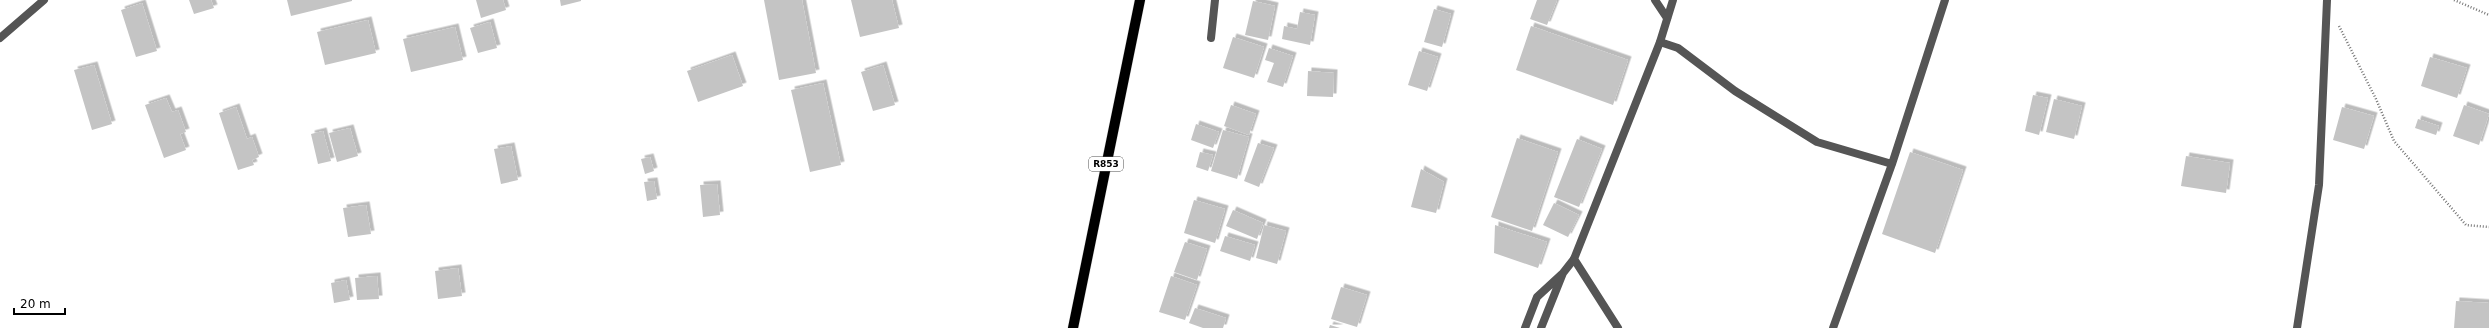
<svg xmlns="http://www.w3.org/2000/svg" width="2489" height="328" font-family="'DejaVu Sans',sans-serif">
<defs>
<filter id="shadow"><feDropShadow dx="3.5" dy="-3.5" stdDeviation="0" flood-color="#0004"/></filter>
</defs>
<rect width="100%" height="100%" fill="#fff"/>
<!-- building -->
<path fill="#c4c4c4" filter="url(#shadow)" d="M189 0H211L214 8 194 14Z
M287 0H352V1L291 16Z
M476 0H503L506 10 481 18Z
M560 0H581V1L561 6Z
M764 0H802L816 73 779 80Z
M851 0H892L899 28 860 37Z
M1537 0H1557L1547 25 1530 19Z
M1253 1 1275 6 1268 40 1245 35Z
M142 3 157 51 136 57 121 10Z
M1434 9 1451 14 1442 47 1424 42Z
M1300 12 1315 15 1310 45 1282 39 1284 26 1297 29Z
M368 20 376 53 325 65 317 32Z
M490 22 497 48 478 53 470 28Z
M1531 26 1628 60 1613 105 1516 70Z
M455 27 463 60 411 72 403 39Z
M1233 37 1264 47 1254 78 1223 68Z
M1269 48 1293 56 1283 87 1267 82 1274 63 1265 60Z
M1419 51 1438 57 1427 91 1408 85Z
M732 55 743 86 698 102 687 71Z
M2430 57 2467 68 2457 98 2421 86Z
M94 65 112 124 92 130 74 70Z
M883 65 895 105 873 111 861 72Z
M1308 71 1334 73 1333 97 1307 96Z
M823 83 841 165 810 172 791 90Z
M2033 95 2048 98 2039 135 2025 131Z
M166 98 172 112 178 110 186 132 180 134 186 150 164 158 145 105Z
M2054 99 2082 106 2074 139 2046 132Z
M1231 105 1256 114 1249 135 1224 126Z
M2464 105 2489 114 2479 145 2453 136Z
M236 107 247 139 252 137 259 157 252 160 254 165 238 170 219 113Z
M2342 107 2374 116 2364 149 2333 140Z
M2418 119 2439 126 2436 135 2415 128Z
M1196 124 1219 132 1213 148 1191 140Z
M350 128 358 156 337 162 329 133Z
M1223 130 1249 137 1237 179 1211 171Z
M323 131 331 161 318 164 311 134Z
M1517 138 1558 152 1532 231 1491 217Z
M1577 139 1602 149 1579 207 1554 197Z
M1258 143 1274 148 1259 187 1244 181Z
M511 146 518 180 501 184 494 149Z
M1200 152 1213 155 1208 171 1196 167Z
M1910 152 1963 170 1935 253 1882 234Z
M2186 156 2230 163 2226 193 2181 186Z
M650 157 654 171 645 174 641 159Z
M1421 169 1444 182 1436 213 1411 207Z
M654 181 657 199 647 201 644 182Z
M717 184 720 215 703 217 700 185Z
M1194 200 1225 209 1215 243 1184 233Z
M1554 203 1579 215 1568 237 1543 225Z
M366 205 371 234 348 237 343 208Z
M1233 210 1263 223 1257 239 1226 226Z
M1264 225 1286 231 1277 264 1256 258Z
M1495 225 1547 242 1538 268 1494 253Z
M1225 236 1255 245 1250 261 1220 251Z
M1185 242 1207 249 1197 280 1174 272Z
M458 268 462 296 438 299 435 271Z
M377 276 379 299 357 300 355 278Z
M1171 276 1197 285 1185 320 1159 312Z
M346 280 350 300 334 303 331 283Z
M1341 287 1367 295 1357 327 1331 319Z
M2456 301 2489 303V328H2454Z
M1195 308 1226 318 1223 328H1203L1189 323Z
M1330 325 1340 328H1329Z"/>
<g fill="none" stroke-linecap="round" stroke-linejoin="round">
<defs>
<path id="primary" d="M1073 328 1140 0"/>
</defs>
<!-- primary casing -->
<use href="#primary" stroke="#dbdbdb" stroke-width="11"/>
<!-- path -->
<path stroke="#777" stroke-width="2.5" stroke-dasharray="1 2" stroke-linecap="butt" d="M2454 0 2489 15
M2339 26 2376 99 2394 141 2466 225 2489 227"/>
<!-- minor -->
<path stroke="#555" stroke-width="8" d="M1655 0 1667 18
M0 38 44 0
M1211 38 1215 0
M1660 42 1678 48 1735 91 1817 142 1892 164
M1525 328 1537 297 1562 274
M1541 328 1563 273 1574 259
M1833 328 1892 164 1945 0
M2297 328 2319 185 2327 0"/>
<!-- tertiary -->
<path stroke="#555" stroke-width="8" d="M1618 328 1574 259 1660 42 1673 0"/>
<!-- primary -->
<use href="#primary" stroke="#000" stroke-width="10"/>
</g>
<g text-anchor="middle" stroke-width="3" stroke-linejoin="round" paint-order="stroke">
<!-- shield labels -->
<rect fill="#fff" stroke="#4c4c4c" stroke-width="1" x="1089" y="157" width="34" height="14" rx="3"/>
<g font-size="9" font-weight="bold" fill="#000">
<text x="1106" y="167">R853</text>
</g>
</g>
<!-- scale -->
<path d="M14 308v6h51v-6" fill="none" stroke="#000000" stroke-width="2"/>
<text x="20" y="308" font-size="12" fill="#000000" stroke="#ffffff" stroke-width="3" paint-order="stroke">20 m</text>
</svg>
